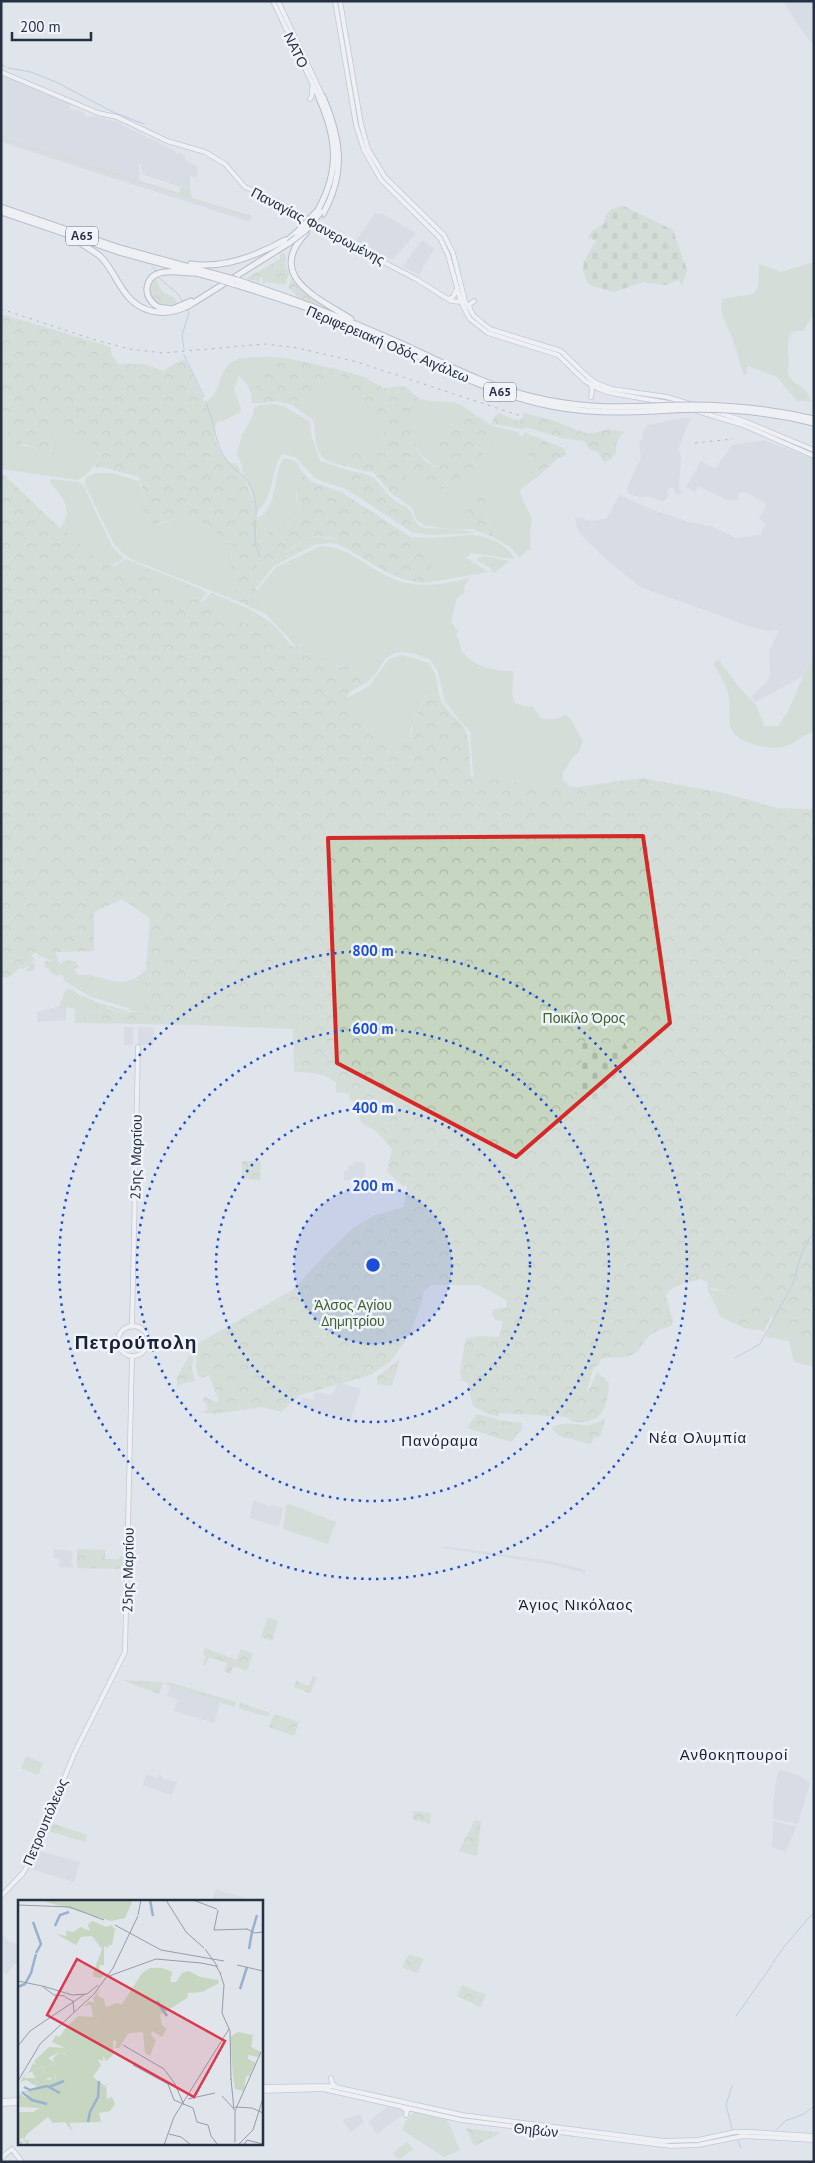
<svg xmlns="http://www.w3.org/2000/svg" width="815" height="2163" font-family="'PT Sans',sans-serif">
<defs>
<pattern id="forest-crowns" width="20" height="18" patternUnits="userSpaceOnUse" patternTransform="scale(1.25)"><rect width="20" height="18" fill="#c6d6c1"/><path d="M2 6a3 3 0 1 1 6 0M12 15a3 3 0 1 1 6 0" fill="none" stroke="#aab8a7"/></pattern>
<pattern id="cemetery-stones" width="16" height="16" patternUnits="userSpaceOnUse" patternTransform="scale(1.25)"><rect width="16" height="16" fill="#c6d6c1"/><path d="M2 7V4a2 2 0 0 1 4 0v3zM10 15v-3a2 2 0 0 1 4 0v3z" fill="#aab8a7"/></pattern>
</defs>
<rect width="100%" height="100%" fill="#e0e4eb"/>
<!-- built -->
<path fill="#ced3dd" d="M783 1H814V46L803 32Z
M1 73 70 102V109L83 112 86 117 95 116 119 122 124 126 174 150 177 154 179 153 185 155V160L198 167 196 178 190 176V190L142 174 141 164 139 165 140 181 1 137Z
M1 139 251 219 250 222 1 142Z
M375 213 383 214 416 233 393 260 356 241Z
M422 240 434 249 419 275 403 266Z
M683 418 690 419 678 450 681 456 679 486 682 493 678 495 675 493 674 488H670L666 491 669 494 667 499 662 501 647 496 640 497 629 494 626 489 641 458 639 441 642 440 644 430 648 425Z
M764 440 814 459V657L812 656 803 676 756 702 751 696 767 682 770 673 769 652 779 630 767 631 747 626 714 613 642 588 608 561 583 537 577 528 575 517 592 521 607 518 619 495 651 509 689 522 710 526 736 538 760 535 766 524 759 519 767 504 746 492 739 493 738 500H727L698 486 695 492 686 487 701 461 715 469 732 445Z
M59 1006H66V1020L37 1022V1012Z
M124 1027H133V1045H124Z
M138 1027 154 1028 153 1045H138Z
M354 1162H365V1181L344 1180V1171H348V1165H353Z
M341 1383 361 1389 350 1422 341 1417 299 1406 303 1397 313 1400 315 1393 318 1392 329 1395 334 1392 337 1385Z
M253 1500 270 1506 272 1505 283 1508 279 1527 250 1518Z
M443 1546 551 1561 586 1570 584 1573 549 1564 443 1548Z
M54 1549 73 1551 71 1564 73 1565V1568L59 1567 60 1559 54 1558Z
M170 1686 220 1702 214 1723 174 1711 178 1700 167 1696Z
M780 1770 798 1775 810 1783 798 1824 773 1819V1801L778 1771Z
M146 1774 157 1778 159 1774 165 1779 177 1782 173 1792 171 1795 143 1785Z
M773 1821 797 1827 785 1852 772 1847Z
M40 1851 80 1862 74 1882 31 1869 36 1859H38Z
M216 1889 227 1893 246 1898 245 1902H211Z
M1 1935 6 1938V1940L19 1945V1967L16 1964H14L7 1975 1 1971Z
M387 2107 404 2109 405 2113 377 2134 369 2124V2121Z
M360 2114 364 2122 351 2132 342 2120Z"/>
<!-- grass -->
<path fill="#c6d6c1" d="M1 137 179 193 181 187 190 190 192 198 252 216 251 219 1 139Z
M814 262V314L803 331H796L791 333C786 344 788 349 789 360 789 367 785 373 791 379 802 390 804 383 811 401 806 402 803 400 797 401L777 377 748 366 746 375 743 374C740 363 737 351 733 340 728 325 719 317 722 299L753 294 758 287 759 264 781 272Z
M271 357C254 366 250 388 263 403H252C252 391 248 384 239 376L234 389 241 409 240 412 223 421 217 422 214 429 215 440C210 428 209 415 204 402 223 396 216 367 236 360 247 356 260 358 271 357Z
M327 367 337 369 356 402 374 418 384 431 382 439 374 450 347 455 330 462C312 454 317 435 313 420L292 405C307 396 324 385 327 367Z
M418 398C443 407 451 393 476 416H469L449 431 444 461 443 465C437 467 433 465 428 461 407 445 415 421 418 398Z
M273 404 283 406 309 421 312 438 320 461 351 471V484L346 489 316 479 295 457 283 454C271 463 276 497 256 513L252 493 243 474 242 466 237 453 242 435 252 418 254 408 259 405Z
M9 412 13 416 8 439C12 440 15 444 19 445 31 448 32 443 41 455L52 452C50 441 48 434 58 427 69 431 86 436 94 444 106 458 89 475 77 480L1 469V415Z
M504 429 518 432 519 435 524 436V432L529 434 524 446 535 471 540 475 521 489 520 493 532 520 530 532 531 550H527L520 558 510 547 493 537C495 528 489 520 483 514L486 495 481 493C473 496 470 506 463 512V529H448L423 525 416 519 412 508 397 497 408 472 416 474 423 486 431 492 440 490 463 477 478 465 484 452Z
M285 458 297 462 302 472H299L296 493 299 515 288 523 271 528 265 541 258 544 256 539 257 518C280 509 272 467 285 458Z
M96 473H112L139 481 146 504 141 514 160 524C168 521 179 516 188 516 201 517 212 534 226 538L232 548 230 574 237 601 133 560 122 553 113 542 85 485 86 477Z
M52 479 78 482 83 485 113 548 124 558 80 588 55 537C73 511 70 506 50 482Z
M418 525 423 528 465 530 476 533 428 535 412 532Z
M469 535C485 535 508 543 514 559L471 553 466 558 489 572 425 583 432 575 420 543 412 537 434 538Z
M320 537C331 539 343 540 349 550L337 544 329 543 314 545 274 566 255 589 251 587C253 576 257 576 258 563L267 561 273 562 306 538Z
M321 546C348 547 364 565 387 576 415 590 441 585 470 578L464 586V593L457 598 451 622 458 631 456 635C461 641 459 649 464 654 475 667 497 672 513 671 515 683 509 691 515 703L526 707 532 706C535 709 537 714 540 717 548 722 558 718 566 715L570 718 583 741 578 753 573 757 563 773V780L572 790 474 784 470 732 445 702 438 672 430 659C415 654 396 646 385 660 379 667 376 675 370 680 363 673 354 676 347 667 328 667 324 648 303 654L266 614 260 592 257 590 276 567Z
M484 556 510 561 494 573 490 568 478 561 477 558Z
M126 559 201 589 207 593 196 607 86 585Z
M211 593C245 607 273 615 293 649L193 612Z
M402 655 429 663 435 674 439 694 426 696C422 702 415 716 413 723 410 732 411 739 400 742L393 756 323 735 342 701 369 686 389 659Z
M812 656 814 657V732C803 734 794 745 783 747 768 750 733 743 730 725 728 717 731 707 729 698 728 686 719 674 713 664L718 659 738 686 756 705 765 726H778L788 712Z
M166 957 194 975H207L244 981 277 976 297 987 302 988 311 984C323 989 321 1001 321 1011L337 1012 339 1001C361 1002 354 1005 368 1019L380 1020 387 1019 386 1024 378 1027 373 1031 369 1050 361 1060 358 1069 362 1073C371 1066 380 1055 383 1044 386 1038 386 1032 390 1026H392L394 1031C386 1064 377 1080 406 1106 414 1113 423 1118 434 1119 437 1129 442 1136 438 1147 425 1150 416 1145 404 1149L385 1131 378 1133 361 1122 354 1102 348 1097 357 1077 337 1066 334 1081C323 1072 308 1072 294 1072L293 1029 200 1025 165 1013 131 1011 128 1008 89 996 65 981 62 974 57 976 50 972H55L63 961C70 959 76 960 79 967L74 970 78 975C83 976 88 974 93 976 107 979 117 985 131 980 143 976 157 957 166 957Z
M66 989H72L81 997 82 995 98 1003 128 1011 122 1013 107 1007 83 1015 82 1023H75V1009L59 1006Z
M814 1241V1367L794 1362 789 1341 766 1337 772 1321 789 1294Z
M708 1287 715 1291 747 1289 762 1298 743 1317H726L725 1319 720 1316 707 1288Z
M289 1504 336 1522 328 1544 310 1538 308 1535 307 1537 283 1529 286 1505Z
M26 1756 43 1763 38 1775 21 1768Z
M414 2112 447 2120 460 2150 444 2157 402 2130 407 2119Z
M407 2142 413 2149 399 2160 393 2153Z"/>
<!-- forest -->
<path fill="url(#forest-crowns)" d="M284 253 286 258 285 265 289 274 285 285 267 282 263 284 262 277H260L259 283 255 280H247V278C258 272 269 266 280 259V254Z
M155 277 162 291 174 298 177 303C156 309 141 297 155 277Z
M291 279 300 289 340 315 298 298 294 292 288 288Z
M1 314 111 347V353L118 364H144L163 371 179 361 185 360C193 375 200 391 206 406 212 422 216 464 237 464 246 481 253 497 257 516 258 526 254 536 258 544L265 541 271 528 289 523 299 515 296 481 299 472H302L310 481 341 492 420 543C430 552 431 562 432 575L425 583C396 582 374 564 349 550 341 537 318 533 305 539 295 543 283 554 278 563L267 561 258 563 257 575 252 581 251 586 260 592 266 614 237 601 230 574 232 548 226 538C212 534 204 519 189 517 173 514 160 529 143 522L141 514 146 504 139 477 105 468 95 467C102 443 91 441 70 437L65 430 58 427C46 436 52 448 51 461L41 455 36 448 26 444 19 445 7 439 13 416 9 412 1 415Z
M271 357 286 358 327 367C324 386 308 396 292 405L277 401 263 403C250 387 253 366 271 357Z
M337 369 364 377 383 388 402 386 407 388 418 398C415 422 406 460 439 467L444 461 436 447 437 440C446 433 466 411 478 417 489 423 490 426 504 429L484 452 478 465 463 477 440 490 431 492 423 486 416 475 408 473 397 497 393 495 374 473 330 462 347 455 374 450 382 439 384 432 374 418 356 402Z
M499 413 518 421 523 418V413L549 419 585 433H594L608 429 625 432C617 438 616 443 616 453L611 459 604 462 598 452 590 450 584 441 562 438 525 427 524 429 492 424 494 417Z
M529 434 563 448 567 454 557 459 540 475 535 471 524 446Z
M351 471C383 476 374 483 394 500 398 504 404 505 408 508 413 513 413 520 418 525L412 532 346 489 351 484Z
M1 472 48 517 101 562 170 587 246 624 253 621 251 625 263 631 262 628 255 623V621C268 620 270 631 277 638 289 648 313 649 324 656 335 662 332 667 347 667 354 676 363 673 370 680L347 694 366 732 396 747 400 742 406 740 412 733 413 722 426 696 439 694C444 713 460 717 466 732 471 742 469 765 471 776L524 784 578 787 641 778 724 793 777 808 814 809V1350L771 1316 764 1331 744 1328 725 1319 726 1317H743L756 1304 739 1290C727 1292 719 1290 708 1287L707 1282 700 1279C688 1283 672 1284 666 1296L673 1321 671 1326C662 1329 653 1331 646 1339 642 1343 639 1352 634 1354 621 1361 611 1354 600 1360L599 1365 594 1367 586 1393 590 1388 597 1372 609 1383C608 1403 605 1422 580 1422 574 1422 571 1421 566 1417L499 1413 498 1416 488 1414 473 1406 467 1382 462 1381 460 1371 466 1338 482 1336 499 1337 503 1321 496 1320 492 1314 493 1309 506 1308 507 1301 480 1285H431L424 1291 421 1305 409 1336 390 1362 368 1376 300 1395 281 1412 263 1407 213 1414 200 1412 207 1410V1405L203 1401 204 1397 217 1402 219 1400 209 1375 202 1378 197 1374 195 1345 294 1289 325 1255 353 1228 375 1215 404 1207 407 1186H403L387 1172 392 1149 378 1133 383 1131 356 1094 350 1091 348 1094 336 1092V1082L316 1070 298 1069 297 1025H232L192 1022 200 1025 82 1023 85 1010C100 1000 104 1009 119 1012 127 1013 136 1011 143 1012L150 918 122 899 94 912V951L55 952 61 966 55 972H50L48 968H44L45 961H53L40 956 35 952 31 956 34 958 32 963H36L34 970 24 972 29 967 28 965 22 970 21 967 9 977 1 978Z
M481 493 486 495V507L483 514 494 528 493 537 472 529H463L460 517 477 494Z
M242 1161H261L260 1180 242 1179Z
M192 1350 193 1361 191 1365 195 1381 183 1383 177 1387V1378Z
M400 1359 392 1386 377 1384V1377Z
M477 1414 503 1421 522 1423V1430L517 1434 512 1442 467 1428Z
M605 1418 600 1437 595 1436 591 1444 559 1436 552 1429 553 1427C577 1417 581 1434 605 1418Z
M77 1549 105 1550V1559H119L120 1556H124V1569L77 1568Z
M268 1617 278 1621 272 1641 261 1637Z
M205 1648 237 1660 241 1649 253 1654 247 1671 233 1666 231 1674 224 1671 227 1663 209 1657 206 1665 203 1664 206 1656 203 1655Z
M313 1676 317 1677 310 1693 294 1687 296 1681 309 1686Z
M122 1680 164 1682 159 1694Z
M168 1682 236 1702 235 1707 165 1684Z
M241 1703 270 1713 269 1717 238 1708Z
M274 1714 299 1722 294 1736 269 1727Z
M413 1811 431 1813 430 1824 412 1819Z
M475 1820 481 1821 477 1856 459 1851Z
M52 1823 87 1835 85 1842 48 1831Z
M409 1954 424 1959 417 1973 402 1967Z
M462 1985 486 1995 480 2007 457 1996Z
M466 2128 501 2133 474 2146Z"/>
<!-- cemetery -->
<path fill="url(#cemetery-stones)" d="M620 206 626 207 673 230 687 270 682 286 679 280 665 285 643 282 614 292 592 286 587 282 583 270 584 261 596 241 588 237 592 231 604 224C604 213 611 209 620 206Z
M585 1041 591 1050 620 1049 625 1043 629 1051 607 1092 593 1104 574 1093 582 1074V1042Z"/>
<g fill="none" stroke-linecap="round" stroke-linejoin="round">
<!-- stream -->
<path stroke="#98b1cf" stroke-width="1" d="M1 64 5 67
M8 68 31 72 56 82 113 112 144 124
M153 267 156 272
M159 278 178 294 183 302
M184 349 182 335 189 313 187 309
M184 355 204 397
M206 403C218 430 213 452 238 472
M241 474C253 483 257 501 256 515
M255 520V544L260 557
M735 1358 760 1344 793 1284 802 1252 814 1231
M773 1963 783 1948 814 1912
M736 2016 772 1965
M732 2129 726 2105 732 2086
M776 2130 785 2121 804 2114 814 2106
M738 2141 741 2148"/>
<defs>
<path id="major" d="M273 1 319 98
M278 1 323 97
M335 1 356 125 364 150 381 180 440 238 448 255 461 302 470 319 488 333 558 355 585 381 599 389 611 393 674 404
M340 1 361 124 368 149 385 177 444 235 453 253 465 301 474 316 490 329 561 351 589 378 598 384 612 389 667 397 690 404
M1 72 98 113 117 117 167 141 205 152 225 164 245 187 278 202 364 252 416 279 451 301 462 302
M310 99 312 95V88
M448 299 453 297 457 289
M470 309 469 305 474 301
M591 385 592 391 591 397
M697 411 743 425 814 456
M714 411 744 421 814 450
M118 1341a15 15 0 1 1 30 0a15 15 0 1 1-30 0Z
M132 1327 138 1047
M1 1896 23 1873 32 1858 74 1754 125 1652 132 1356
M331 2078 332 2083 335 2086
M261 2087 331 2086 462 2115 664 2141 698 2140 735 2132H750L814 2136
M261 2091 323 2089 461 2120 671 2146 698 2145 743 2136 814 2140
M1 2101 19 2100
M1 2104 19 2103
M404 2108 407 2111 406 2115
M1 2158 12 2149 22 2162"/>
<path id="highway" d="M1 207 120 248 215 274
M318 210C340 170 337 139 319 98
M1 212 119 252 211 277
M323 214C346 172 341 139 323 97
M306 233C265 276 318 298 351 319
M74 238C82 246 94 250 102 258 112 269 117 283 126 294 142 315 168 317 190 305L289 243
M283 244 296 233
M191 264C222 269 258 255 285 240
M237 280C293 298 346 319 400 343 442 362 484 385 529 396 571 407 611 408 653 406
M233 284C275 297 318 310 358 328 421 356 483 393 551 406 585 413 619 413 654 411
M191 301 172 309 158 307C152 303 146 297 147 288 150 265 179 273 194 273"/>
</defs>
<!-- major casing -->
<use href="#major" stroke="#9ea8b8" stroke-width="5.5"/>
<!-- highway casing -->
<use href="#highway" stroke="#8691a3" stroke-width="7"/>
<!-- major -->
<use href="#major" stroke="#fff" stroke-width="4"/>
<!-- highway -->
<use href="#highway" stroke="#fff" stroke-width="5"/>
<!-- rail -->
<path stroke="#788396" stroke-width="1" stroke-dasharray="2.5 5" stroke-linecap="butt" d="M1 309 92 339 129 349 163 353 265 344 298 348 357 362 521 416
M695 443 733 439"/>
<defs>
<path id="highway-bridge" d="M296 233 318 210
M289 243 305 231 321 212
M215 274 237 280
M211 277 233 284
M653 406C709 403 760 406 814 419
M654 411C708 407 760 409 813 423"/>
</defs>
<!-- highway-bridge casing -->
<use href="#highway-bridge" stroke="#8691a3" stroke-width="7" stroke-linecap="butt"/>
<!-- highway-bridge -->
<use href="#highway-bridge" stroke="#fff" stroke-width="5"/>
</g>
<!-- marked area -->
<path d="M0 0H815V2163H0ZM643 836 670 1023 516 1157 337 1063 328 838Z" fill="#e0e4eb" fill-opacity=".55" fill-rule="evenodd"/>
<path fill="none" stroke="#d62828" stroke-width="4" stroke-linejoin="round" d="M643 836 670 1023 516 1157 337 1063 328 838Z"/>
<!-- distance rings -->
<circle cx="373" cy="1265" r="79" fill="#1d4ed8" fill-opacity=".12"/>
<g fill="none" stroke="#1d4ed8" stroke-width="2.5" stroke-dasharray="2.5 5">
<circle cx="373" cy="1265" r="79"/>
<circle cx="373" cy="1265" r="157"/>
<circle cx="373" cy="1265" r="236"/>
<circle cx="373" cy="1265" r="314"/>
</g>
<g text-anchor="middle" stroke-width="5" stroke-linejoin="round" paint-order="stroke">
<!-- shield labels -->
<g fill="#f0f3f8" stroke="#636b7a" stroke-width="1">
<rect x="66" y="226.5" width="32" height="19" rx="4"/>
<rect x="484" y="382.5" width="32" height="19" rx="4"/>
</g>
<g font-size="12" font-weight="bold" fill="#273144">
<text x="82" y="240">Α65</text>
<text x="500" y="396">Α65</text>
</g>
<!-- street labels -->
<g font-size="14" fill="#273144" stroke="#f0f3f8">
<text transform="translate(296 50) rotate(64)" y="5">ΝΑΤΟ</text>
<text transform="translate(318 226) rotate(28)" y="5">Παναγίας Φανερωμένης</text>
<text transform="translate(388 344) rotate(23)" y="5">Περιφερειακή Οδός Αιγάλεω</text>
<text transform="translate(136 1157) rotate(-89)" y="5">25ης Μαρτίου</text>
<text transform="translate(128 1570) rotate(-89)" y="5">25ης Μαρτίου</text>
<text transform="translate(45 1822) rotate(-67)" y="5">Πετρουπόλεως</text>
<text transform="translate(536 2130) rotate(6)" y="5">Θηβών</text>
</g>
<!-- park labels -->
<g font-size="14" fill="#3b6233" stroke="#f0f3f8">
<text x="584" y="1023">Ποικίλο Όρος</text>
<text x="353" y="1310">Άλσος Αγίου<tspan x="353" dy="16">Δημητρίου</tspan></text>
</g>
<!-- neighbourhood labels -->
<g font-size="15" letter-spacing="1" fill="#192235" stroke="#f0f3f8">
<text x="698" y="1443">Νέα Ολυμπία</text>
<text x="440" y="1446">Πανόραμα</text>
<text x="576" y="1610">Άγιος Νικόλαος</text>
<text x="734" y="1760">Ανθοκηπουροί</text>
</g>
<!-- district labels -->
<g font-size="19" font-weight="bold" letter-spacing="1" fill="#192235" stroke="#f0f3f8">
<text x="136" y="1349">Πετρούπολη</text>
</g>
</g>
<!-- overview -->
<g transform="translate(18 1900)">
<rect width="245" height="245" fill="#e0e4eb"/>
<path d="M22 0H115L107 18 93 21ZM74 21 88 27 93 25 97 29 94 45H90L91 48 86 46V65H82L81 70 87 75 82 78 76 77 75 73 84 49 74 36 63 37 58 45 38 34 49 36 48 31 55 32 63 27 72 31 70 25ZM114 89 116 90 120 131 110 134 101 148H97L99 142 96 138 93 139 95 155 88 161 85 155V161L79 159 82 163 75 176 41 182V178L39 183 31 187 24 185 37 181 38 175 22 182 16 181 24 172 30 173 26 171 27 167 17 169 18 172H11L15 163 20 167 29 166 36 164 35 158 42 152 48 155 43 162 50 155 49 149 34 142 38 135 41 137 48 128 53 131 54 136 62 125 80 120 77 114 84 108 76 105 78 95 86 99 88 107 99 103 106 106Z" fill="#c6d6c1"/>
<path d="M144 68 154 72 152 82H158L164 73 171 71 182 77 200 80 201 83 184 92 170 93 169 98 142 115 144 125 149 129 144 137 134 131 133 135 138 140 132 156 127 153 125 132 110 133 101 148 103 143 95 140V153L88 161 85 155 84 159H79L83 165 75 177 87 186 94 181 88 186 89 199 94 197 97 204 92 211 81 213 83 222 51 223 55 232 47 222 35 223 30 217 9 234 6 240H11L10 245H6L9 242 5 241 6 237 0 240 5 242 3 245 0 244V212H15L22 208 0 207V192L8 198 11 194 6 191H17L20 187 8 180 2 182 8 173 6 178H17L14 171 10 173 12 170 18 172 17 169 27 167 26 171 30 174 24 172 17 180 22 178 18 184 25 179 32 180 37 173V181L24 185 39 184 40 179 44 178 43 171 47 167 44 165 48 164 49 157 43 162 48 154 42 152 30 158 37 163 29 166 19 167 16 161 31 147 48 148 42 144 47 133 50 137 54 136 53 131 48 128 60 116 75 117 73 105 66 106 71 101 77 103 75 98 82 89 76 105 84 108 77 114 80 120 62 125 58 133 71 129 88 115 94 116 92 111 99 112 124 73 132 68ZM220 132 235 135 233 147 243 152 240 157 230 155V159L238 163 231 176H228L226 191 217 189 215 176 212 137Z" fill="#c6d6c1"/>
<path fill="none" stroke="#98b1cf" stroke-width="2.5" d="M132 0 135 16M15 22 23 44 18 53M37 26 42 15 51 12M234 32 239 15M231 49 234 32M0 87 7 84 13 73 18 54M222 89 229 67M139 101 149 116M6 187 12 190 29 186 42 193M31 187 46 181M4 192 14 200 29 204M70 222 72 212 80 197 81 181"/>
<path fill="none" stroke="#969ca8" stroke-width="1" d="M148 0 168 32 186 48M175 0 199 9M0 5 52 7 86 20M200 10 196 30 230 29M120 15 123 0M97 25 143 50 206 61M229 29 237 33 245 32M187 49 200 67M219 65 245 71M202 73 206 85 204 113 212 131 213 180M91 76 138 59 183 63 198 66 203 74M0 81 24 86 36 95 47 96M25 86 54 95 69 94 80 85M47 97 55 101 56 112M105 145 146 169 157 184 166 205M0 146 12 131 67 94M115 165 150 184 156 200 175 208 179 222 190 225 193 236 200 245M213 179 216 210M0 181 22 144 76 94 95 68 120 16M204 196 216 209M170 199 197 193M217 207 234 208 245 213M151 234 163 237 173 245M217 242V211L243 152M221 244 235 230 245 198M146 245 156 217 211 129M226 245 229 240 245 244"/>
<path fill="#dd384e" fill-opacity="0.15" stroke="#dd384e" stroke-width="2.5" d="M59 59 207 141 176 197 29 115Z"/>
<rect width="245" height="245" fill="none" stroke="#273144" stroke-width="2.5"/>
</g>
<circle cx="373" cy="1265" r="8" fill="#1d4ed8" stroke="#f0f3f8" stroke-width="2.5"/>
<g font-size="15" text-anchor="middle" font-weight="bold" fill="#1d4ed8" stroke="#f0f3f8" stroke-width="5" stroke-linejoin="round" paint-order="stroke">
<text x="373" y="956">800 m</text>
<text x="373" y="1034">600 m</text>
<text x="373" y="1113">400 m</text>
<text x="373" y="1191">200 m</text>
</g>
<!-- border -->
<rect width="815" height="2163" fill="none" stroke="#273144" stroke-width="5"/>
<!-- scale -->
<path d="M12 32v8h79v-8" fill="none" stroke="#273144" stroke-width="2.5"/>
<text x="20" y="32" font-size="15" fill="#273144" stroke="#f0f3f8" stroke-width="4" paint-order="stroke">200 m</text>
</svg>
